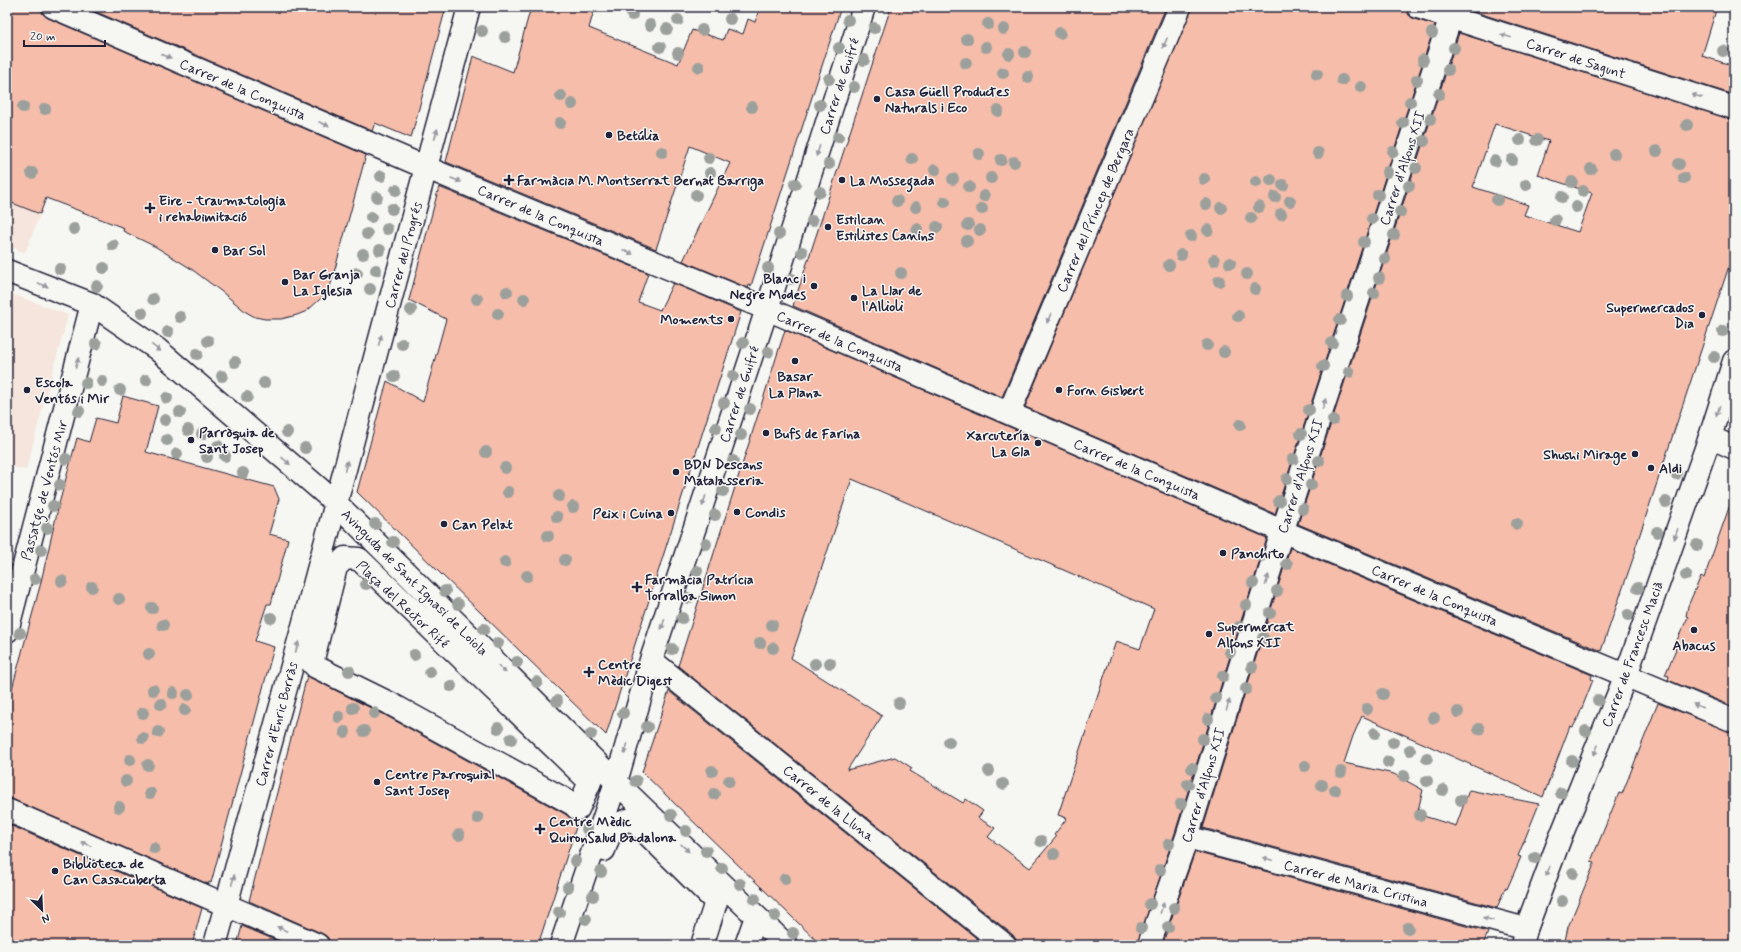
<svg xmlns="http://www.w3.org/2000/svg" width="1741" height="952" font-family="Mynerve,sans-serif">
<rect width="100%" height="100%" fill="#f6f6f2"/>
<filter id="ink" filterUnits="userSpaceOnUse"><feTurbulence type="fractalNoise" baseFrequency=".025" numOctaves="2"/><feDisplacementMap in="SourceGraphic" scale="8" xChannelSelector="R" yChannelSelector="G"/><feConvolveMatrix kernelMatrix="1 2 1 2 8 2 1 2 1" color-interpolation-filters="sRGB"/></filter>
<g filter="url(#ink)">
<!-- built -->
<path fill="#f6e5dc" d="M7 201 40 214 25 253 7 245Z
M7 292 68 315 26 470 7 465Z"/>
<!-- building -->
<path fill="#f5bdaa" stroke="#22223b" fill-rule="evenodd" d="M7 7H41L43 14 48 18 366 155 329 291 307 311 297 315 281 319H265L255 317 246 312 222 292 190 268 156 247 123 231 124 228 46 198 40 214 7 201Z
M85 7H446L411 138 375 123 372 131Z
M531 7H595L589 28 678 64 692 30 723 40 727 29 743 34 748 19 755 22 760 7H841L751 286 749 285 748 288 683 261 730 163 690 146 656 249 446 162 473 56 513 72Z
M891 7H1166L1002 397 793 306Z
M1192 7H1406L1409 15 1414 19 1435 25 1275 514 1025 407Z
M1466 7H1717L1702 56 1734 66V95L1466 9Z
M1459 33 1734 120V251L1635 549 1636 550 1601 651 1298 524ZM1495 124 1549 141 1538 175 1592 193 1578 232 1524 215 1528 205 1473 187Z
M439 187 648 273 638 302 660 310 673 283 741 312 606 735 357 492 387 381 423 402 446 319 409 300Z
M785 330 1267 538 1175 833 1137 945H1017L1016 940 1013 935 678 666ZM852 479 1154 609 1140 649 1116 641 1058 815 1067 818 1054 835 1056 837 1030 868 988 837 995 828 978 818 983 811 966 799 963 803 910 771 912 768 895 757 847 770 882 716 791 658Z
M123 396 158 406 146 452 274 487 279 499 269 534 288 539 271 604H267L255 641 274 647 211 883 209 882 208 884 12 799 7 798V707L40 586 59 504 77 438 89 442 96 418 116 423Z
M1731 502 1734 503V707L1668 680 1669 676 1665 675 1676 649H1675L1677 640 1688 617 1686 616 1688 606 1701 576 1704 578Z
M1290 548 1592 675 1591 679 1593 680 1578 718 1573 727 1570 726 1543 797 1362 716 1353 736 1344 763 1394 774 1423 790 1417 814 1456 826 1469 790 1539 804 1518 856 1521 857 1507 889 1505 888 1497 908 1203 828Z
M307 676 383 714 565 814 574 821H578L538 945H330L328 938 323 934 249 901Z
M669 691 985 945H821L642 772Z
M1658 703 1734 733V945H1564L1568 927 1595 862 1591 861 1619 793 1622 794Z
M7 824 202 908 192 945H7Z
M1195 852 1488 932 1483 945H1162Z
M242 926 287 945H237Z"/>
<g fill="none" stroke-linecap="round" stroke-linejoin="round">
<defs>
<path id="minor" d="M53 7 427 168 767 309 1282 531 1734 721
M1418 7 1734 108
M7 271 92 304 157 349 336 503 616 782 786 945
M1009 413 1180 7
M1710 437 1734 448
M345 558 359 559 590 782 578 809 573 804 389 703 316 667 312 663 336 567Z
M7 631 92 304
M651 660 1005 945
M7 810 318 945
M1187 837 1526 929
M604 850C611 831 611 824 632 819L716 902 702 945
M215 945 303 626 469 7
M561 945 616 782 651 660 767 309 864 7
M746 945 756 917
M1149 945 1187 837 1275 554 1454 7"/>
<path id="major" d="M1522 945 1526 929 1559 841 1626 675 1710 437 1734 361"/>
</defs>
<!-- minor casing -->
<use href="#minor" stroke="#22223b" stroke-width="25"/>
<!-- major casing -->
<use href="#major" stroke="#22223b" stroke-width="25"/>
<!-- path -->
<path stroke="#22223b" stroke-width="2.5" stroke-dasharray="1 3" stroke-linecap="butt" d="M7 943 14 945"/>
<!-- minor -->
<use href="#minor" stroke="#f6f6f2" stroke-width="22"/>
<!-- major -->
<use href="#major" stroke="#f6f6f2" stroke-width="22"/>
</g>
<!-- trees -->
<g fill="#9ca09c">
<circle cx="632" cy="15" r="6"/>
<circle cx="730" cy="19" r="6"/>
<circle cx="678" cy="20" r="6"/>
<circle cx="848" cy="20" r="6"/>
<circle cx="988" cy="24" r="6"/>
<circle cx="650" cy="25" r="6"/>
<circle cx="874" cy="28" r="6"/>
<circle cx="667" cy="29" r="6"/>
<circle cx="1004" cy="29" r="6"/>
<circle cx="702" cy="30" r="6"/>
<circle cx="482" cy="31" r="6"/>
<circle cx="1060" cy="33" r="6"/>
<circle cx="1432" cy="33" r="6"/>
<circle cx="505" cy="37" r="6"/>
<circle cx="967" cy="39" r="6"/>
<circle cx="660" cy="47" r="6"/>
<circle cx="986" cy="47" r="6"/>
<circle cx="839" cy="48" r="6"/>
<circle cx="1454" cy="48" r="6"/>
<circle cx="1723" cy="51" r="6"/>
<circle cx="1025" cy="52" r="6"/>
<circle cx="678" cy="53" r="6"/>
<circle cx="1009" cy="54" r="6"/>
<circle cx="864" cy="60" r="6"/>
<circle cx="1423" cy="60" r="6"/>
<circle cx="966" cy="63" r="6"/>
<circle cx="699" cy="67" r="6"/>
<circle cx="1448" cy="70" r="6"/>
<circle cx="1003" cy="73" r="6"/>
<circle cx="1317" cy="74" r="6"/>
<circle cx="1028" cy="77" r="6"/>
<circle cx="829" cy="79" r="6"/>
<circle cx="1342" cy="80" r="6"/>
<circle cx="1417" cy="80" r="6"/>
<circle cx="854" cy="87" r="6"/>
<circle cx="1361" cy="87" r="6"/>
<circle cx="1439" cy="94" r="6"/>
<circle cx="561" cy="96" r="6"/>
<circle cx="1410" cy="102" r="6"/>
<circle cx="572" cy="104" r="6"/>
<circle cx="820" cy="105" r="6"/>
<circle cx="23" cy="107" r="6"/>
<circle cx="752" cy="107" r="6"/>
<circle cx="45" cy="109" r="6"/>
<circle cx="998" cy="111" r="6"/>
<circle cx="1430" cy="119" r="6"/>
<circle cx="560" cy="123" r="6"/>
<circle cx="1403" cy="123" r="6"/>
<circle cx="1687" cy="125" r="6"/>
<circle cx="838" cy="137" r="6"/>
<circle cx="1520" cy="140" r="6"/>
<circle cx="1537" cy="140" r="6"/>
<circle cx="1424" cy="141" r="6"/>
<circle cx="1657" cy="151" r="6"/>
<circle cx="662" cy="152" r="6"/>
<circle cx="1393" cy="152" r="6"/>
<circle cx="1318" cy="153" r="6"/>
<circle cx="979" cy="154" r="6"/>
<circle cx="1614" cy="154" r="6"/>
<circle cx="709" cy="158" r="6"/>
<circle cx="912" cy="159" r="6"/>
<circle cx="1001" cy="160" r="6"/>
<circle cx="1512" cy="160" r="6"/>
<circle cx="1495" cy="161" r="6"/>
<circle cx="1014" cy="162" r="6"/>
<circle cx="829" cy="164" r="6"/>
<circle cx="1679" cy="164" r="6"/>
<circle cx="1416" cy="168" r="6"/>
<circle cx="1591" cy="169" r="6"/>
<circle cx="935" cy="170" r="6"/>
<circle cx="1387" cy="172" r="6"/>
<circle cx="32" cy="173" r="6"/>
<circle cx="710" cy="173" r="6"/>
<circle cx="381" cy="176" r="6"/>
<circle cx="991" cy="178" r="6"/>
<circle cx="1684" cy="178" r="6"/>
<circle cx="953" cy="179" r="6"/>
<circle cx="1204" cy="179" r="6"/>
<circle cx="1271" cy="180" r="6"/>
<circle cx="1256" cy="182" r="6"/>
<circle cx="1572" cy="182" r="6"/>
<circle cx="795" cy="184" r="6"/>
<circle cx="1283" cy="185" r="6"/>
<circle cx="1526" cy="185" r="6"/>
<circle cx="1409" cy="186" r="6"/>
<circle cx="969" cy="187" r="6"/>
<circle cx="396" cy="190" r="6"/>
<circle cx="1583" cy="191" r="6"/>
<circle cx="820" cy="192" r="6"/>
<circle cx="696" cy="195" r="6"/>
<circle cx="1378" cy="195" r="6"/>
<circle cx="984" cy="196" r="6"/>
<circle cx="377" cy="197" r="6"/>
<circle cx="1275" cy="197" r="6"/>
<circle cx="1562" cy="197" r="6"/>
<circle cx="1497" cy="200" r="6"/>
<circle cx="897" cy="201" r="6"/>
<circle cx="1290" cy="201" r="6"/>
<circle cx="945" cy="202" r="6"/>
<circle cx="1206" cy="204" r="6"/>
<circle cx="916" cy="207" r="6"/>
<circle cx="1259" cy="207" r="6"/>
<circle cx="1576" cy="207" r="6"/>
<circle cx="1221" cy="208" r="6"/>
<circle cx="392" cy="209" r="6"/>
<circle cx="982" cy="209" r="6"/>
<circle cx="1400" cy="212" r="6"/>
<circle cx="1281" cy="214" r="6"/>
<circle cx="371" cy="217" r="6"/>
<circle cx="1251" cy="218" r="6"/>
<circle cx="1372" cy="219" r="6"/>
<circle cx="1555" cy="220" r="6"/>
<circle cx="812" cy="221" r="6"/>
<circle cx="968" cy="225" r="6"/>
<circle cx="937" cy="227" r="6"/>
<circle cx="74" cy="229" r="6"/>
<circle cx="387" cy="229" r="6"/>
<circle cx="917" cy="229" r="6"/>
<circle cx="980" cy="230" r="6"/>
<circle cx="1208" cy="230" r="6"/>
<circle cx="367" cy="234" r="6"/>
<circle cx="779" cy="234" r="6"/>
<circle cx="1394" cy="235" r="6"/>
<circle cx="1191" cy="236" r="6"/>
<circle cx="967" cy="241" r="6"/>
<circle cx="1364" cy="242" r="6"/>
<circle cx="113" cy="245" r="6"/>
<circle cx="380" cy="250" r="6"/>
<circle cx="802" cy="252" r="6"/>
<circle cx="363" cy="254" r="6"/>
<circle cx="1181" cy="255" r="6"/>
<circle cx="1385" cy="259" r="6"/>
<circle cx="1214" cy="260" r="6"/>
<circle cx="1230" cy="263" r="6"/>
<circle cx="1169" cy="265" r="6"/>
<circle cx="104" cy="268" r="6"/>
<circle cx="768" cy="268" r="6"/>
<circle cx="60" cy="269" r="6"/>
<circle cx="376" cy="270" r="6"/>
<circle cx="357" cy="273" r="6"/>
<circle cx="901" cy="273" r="6"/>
<circle cx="1247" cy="274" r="6"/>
<circle cx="1379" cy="278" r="6"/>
<circle cx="792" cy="279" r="6"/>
<circle cx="1219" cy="281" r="6"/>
<circle cx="97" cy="286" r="6"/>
<circle cx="370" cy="289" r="6"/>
<circle cx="1255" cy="289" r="6"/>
<circle cx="507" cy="292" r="6"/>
<circle cx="1374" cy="293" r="6"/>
<circle cx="1347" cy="296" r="6"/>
<circle cx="153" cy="299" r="6"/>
<circle cx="477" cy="299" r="6"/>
<circle cx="524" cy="299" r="6"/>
<circle cx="411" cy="310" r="6"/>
<circle cx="142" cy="313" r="6"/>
<circle cx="498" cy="314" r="6"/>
<circle cx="1238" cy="316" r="6"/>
<circle cx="180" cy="317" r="6"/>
<circle cx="1340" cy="320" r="6"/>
<circle cx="1723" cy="331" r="6"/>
<circle cx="168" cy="332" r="6"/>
<circle cx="208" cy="341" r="6"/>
<circle cx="743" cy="343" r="6"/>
<circle cx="1332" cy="343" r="6"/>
<circle cx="96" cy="344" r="6"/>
<circle cx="402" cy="344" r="6"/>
<circle cx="1207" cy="345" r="6"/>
<circle cx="768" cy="352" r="6"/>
<circle cx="1224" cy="352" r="6"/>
<circle cx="197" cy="354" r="6"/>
<circle cx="1714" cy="357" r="6"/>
<circle cx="235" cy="362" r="6"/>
<circle cx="1323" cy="366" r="6"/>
<circle cx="1349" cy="372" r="6"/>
<circle cx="222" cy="376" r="6"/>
<circle cx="394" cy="376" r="6"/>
<circle cx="733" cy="376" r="6"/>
<circle cx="146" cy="380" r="6"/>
<circle cx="102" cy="381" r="6"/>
<circle cx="86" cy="383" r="6"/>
<circle cx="264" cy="383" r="6"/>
<circle cx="120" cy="390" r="6"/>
<circle cx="247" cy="397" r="6"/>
<circle cx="167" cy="398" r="6"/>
<circle cx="724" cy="403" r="6"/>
<circle cx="750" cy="409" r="6"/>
<circle cx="1309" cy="410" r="6"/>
<circle cx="79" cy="411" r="6"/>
<circle cx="180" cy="412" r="6"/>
<circle cx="165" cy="420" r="6"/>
<circle cx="1333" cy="420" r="6"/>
<circle cx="1240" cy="425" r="6"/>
<circle cx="716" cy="428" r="6"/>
<circle cx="188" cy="430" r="6"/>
<circle cx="287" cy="432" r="6"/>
<circle cx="202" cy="434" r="6"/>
<circle cx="1301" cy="434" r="6"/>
<circle cx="741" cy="435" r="6"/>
<circle cx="167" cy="440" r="6"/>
<circle cx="218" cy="446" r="6"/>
<circle cx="305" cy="448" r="6"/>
<circle cx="486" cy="452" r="6"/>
<circle cx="177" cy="454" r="6"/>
<circle cx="225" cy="456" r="6"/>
<circle cx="207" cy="457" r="6"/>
<circle cx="66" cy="459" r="6"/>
<circle cx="1293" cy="459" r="6"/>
<circle cx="733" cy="461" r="6"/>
<circle cx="1319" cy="461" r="6"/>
<circle cx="505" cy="468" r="6"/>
<circle cx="243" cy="473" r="6"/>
<circle cx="1676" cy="474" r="6"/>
<circle cx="1287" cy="479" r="6"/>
<circle cx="60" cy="485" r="6"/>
<circle cx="1311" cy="485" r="6"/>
<circle cx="723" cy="491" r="6"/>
<circle cx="508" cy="492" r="6"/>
<circle cx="559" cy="496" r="6"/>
<circle cx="1279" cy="501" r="6"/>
<circle cx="1666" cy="502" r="6"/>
<circle cx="53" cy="506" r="6"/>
<circle cx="573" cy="507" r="6"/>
<circle cx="1303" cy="509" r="6"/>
<circle cx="715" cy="515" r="6"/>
<circle cx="557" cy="517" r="6"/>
<circle cx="375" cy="524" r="6"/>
<circle cx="1517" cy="524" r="6"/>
<circle cx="47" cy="528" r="6"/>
<circle cx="1657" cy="532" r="6"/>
<circle cx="548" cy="536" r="6"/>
<circle cx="393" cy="542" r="6"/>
<circle cx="706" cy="544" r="6"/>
<circle cx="1697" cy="545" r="6"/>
<circle cx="41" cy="550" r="6"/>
<circle cx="1261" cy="556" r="6"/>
<circle cx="565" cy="560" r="6"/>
<circle cx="505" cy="562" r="6"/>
<circle cx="1287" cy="564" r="6"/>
<circle cx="697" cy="571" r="6"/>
<circle cx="1686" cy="575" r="6"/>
<circle cx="527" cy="576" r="6"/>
<circle cx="35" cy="579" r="6"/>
<circle cx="62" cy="581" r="6"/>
<circle cx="1253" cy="583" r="6"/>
<circle cx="366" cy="584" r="6"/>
<circle cx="92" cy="587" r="6"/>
<circle cx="1638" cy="588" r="6"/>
<circle cx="445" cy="591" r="6"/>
<circle cx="1277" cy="591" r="6"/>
<circle cx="688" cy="598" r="6"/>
<circle cx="119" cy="599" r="6"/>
<circle cx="458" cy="604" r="6"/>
<circle cx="1246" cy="605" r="6"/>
<circle cx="152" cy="608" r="6"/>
<circle cx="1270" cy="613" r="6"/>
<circle cx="1628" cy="615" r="6"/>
<circle cx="271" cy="618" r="6"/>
<circle cx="682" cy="618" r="6"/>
<circle cx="163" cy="625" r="6"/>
<circle cx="772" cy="625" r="6"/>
<circle cx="1239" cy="627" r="6"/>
<circle cx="484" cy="629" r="6"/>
<circle cx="20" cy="633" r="6"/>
<circle cx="1263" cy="638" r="6"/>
<circle cx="498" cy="643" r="6"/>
<circle cx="760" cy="643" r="6"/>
<circle cx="773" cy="648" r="6"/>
<circle cx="672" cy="649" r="6"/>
<circle cx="1230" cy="652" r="6"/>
<circle cx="149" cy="654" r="6"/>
<circle cx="414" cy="655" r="6"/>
<circle cx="517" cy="662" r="6"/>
<circle cx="830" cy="663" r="6"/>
<circle cx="815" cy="664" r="6"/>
<circle cx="1252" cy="667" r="6"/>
<circle cx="349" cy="671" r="6"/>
<circle cx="430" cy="672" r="6"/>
<circle cx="1223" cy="676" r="6"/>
<circle cx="537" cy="682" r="6"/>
<circle cx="451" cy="686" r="6"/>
<circle cx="1246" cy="689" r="6"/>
<circle cx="153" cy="690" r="6"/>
<circle cx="173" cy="693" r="6"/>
<circle cx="1383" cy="694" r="6"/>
<circle cx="188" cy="695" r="6"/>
<circle cx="1216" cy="698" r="6"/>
<circle cx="1598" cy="700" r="6"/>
<circle cx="557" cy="701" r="6"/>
<circle cx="899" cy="703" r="6"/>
<circle cx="161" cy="704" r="6"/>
<circle cx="353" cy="708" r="6"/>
<circle cx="1367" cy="709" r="6"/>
<circle cx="185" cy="710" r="6"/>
<circle cx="1458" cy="712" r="6"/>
<circle cx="143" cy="713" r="6"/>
<circle cx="374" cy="713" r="6"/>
<circle cx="623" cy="713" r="6"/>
<circle cx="339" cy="717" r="6"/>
<circle cx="1434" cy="718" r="6"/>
<circle cx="1208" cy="719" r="6"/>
<circle cx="647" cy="727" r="6"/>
<circle cx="498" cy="728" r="6"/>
<circle cx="1479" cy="729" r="6"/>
<circle cx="364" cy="731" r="6"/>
<circle cx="1586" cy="731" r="6"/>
<circle cx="158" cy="732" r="6"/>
<circle cx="345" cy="732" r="6"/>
<circle cx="1375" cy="733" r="6"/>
<circle cx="591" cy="734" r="6"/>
<circle cx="143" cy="738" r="6"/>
<circle cx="511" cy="739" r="6"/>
<circle cx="1203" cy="739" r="6"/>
<circle cx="949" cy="742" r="6"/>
<circle cx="1393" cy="742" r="6"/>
<circle cx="1410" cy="750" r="6"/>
<circle cx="1427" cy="758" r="6"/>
<circle cx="130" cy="760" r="6"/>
<circle cx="1572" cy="761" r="6"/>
<circle cx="1388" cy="762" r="6"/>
<circle cx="148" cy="765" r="6"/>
<circle cx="1305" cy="766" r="6"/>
<circle cx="1192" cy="768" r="6"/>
<circle cx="712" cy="771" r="6"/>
<circle cx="989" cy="771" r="6"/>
<circle cx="1341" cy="772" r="6"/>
<circle cx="1404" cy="776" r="6"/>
<circle cx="126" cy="781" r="6"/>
<circle cx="636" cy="781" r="6"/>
<circle cx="729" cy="781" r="6"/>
<circle cx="1427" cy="781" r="6"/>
<circle cx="1003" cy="784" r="6"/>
<circle cx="1188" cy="784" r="6"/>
<circle cx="1322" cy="785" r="6"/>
<circle cx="1335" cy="790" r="6"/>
<circle cx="1443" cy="790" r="6"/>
<circle cx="150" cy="793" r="6"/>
<circle cx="1561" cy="793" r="6"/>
<circle cx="714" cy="794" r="6"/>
<circle cx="1461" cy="800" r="6"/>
<circle cx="1181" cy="804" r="6"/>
<circle cx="119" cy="807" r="6"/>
<circle cx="671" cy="815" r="6"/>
<circle cx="1420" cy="815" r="6"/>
<circle cx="478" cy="818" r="6"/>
<circle cx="587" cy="829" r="6"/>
<circle cx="686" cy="831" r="6"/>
<circle cx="459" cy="835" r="6"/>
<circle cx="1041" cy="841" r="6"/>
<circle cx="1169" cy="844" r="6"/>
<circle cx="154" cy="848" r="6"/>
<circle cx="706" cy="851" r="6"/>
<circle cx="1054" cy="854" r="6"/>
<circle cx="1535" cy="858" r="6"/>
<circle cx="575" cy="861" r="6"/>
<circle cx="722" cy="868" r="6"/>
<circle cx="1160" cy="870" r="6"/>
<circle cx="601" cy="872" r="6"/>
<circle cx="1573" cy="873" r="6"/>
<circle cx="785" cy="879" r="6"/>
<circle cx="740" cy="884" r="6"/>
<circle cx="568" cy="887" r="6"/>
<circle cx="593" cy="896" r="6"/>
<circle cx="755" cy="899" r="6"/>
<circle cx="1562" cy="901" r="6"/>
<circle cx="1150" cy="904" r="6"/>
<circle cx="1174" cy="908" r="6"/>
<circle cx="559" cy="912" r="6"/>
<circle cx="775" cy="916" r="6"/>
<circle cx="586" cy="919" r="6"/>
<circle cx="1168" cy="927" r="6"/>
<circle cx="1141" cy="928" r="6"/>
<circle cx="1408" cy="928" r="6"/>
<circle cx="793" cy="933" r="6"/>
</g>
<!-- one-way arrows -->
<defs><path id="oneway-solid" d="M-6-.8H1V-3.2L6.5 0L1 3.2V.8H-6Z"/></defs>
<g fill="#9797a0">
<use href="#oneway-solid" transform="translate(1506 36) rotate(-162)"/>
<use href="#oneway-solid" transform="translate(1165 43) rotate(113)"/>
<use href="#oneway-solid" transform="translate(166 56) rotate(23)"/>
<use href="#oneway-solid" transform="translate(1697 96) rotate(-162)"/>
<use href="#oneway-solid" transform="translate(324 124) rotate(23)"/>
<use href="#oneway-solid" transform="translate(436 134) rotate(-75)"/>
<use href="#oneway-solid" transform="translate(818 151) rotate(108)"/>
<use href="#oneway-solid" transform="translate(456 180) rotate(23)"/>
<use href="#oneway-solid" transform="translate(628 252) rotate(23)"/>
<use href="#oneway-solid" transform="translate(43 285) rotate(21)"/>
<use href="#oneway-solid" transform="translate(1049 318) rotate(113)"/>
<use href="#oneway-solid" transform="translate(380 340) rotate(-75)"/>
<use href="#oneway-solid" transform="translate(156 348) rotate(38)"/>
<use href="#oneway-solid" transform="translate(77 363) rotate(-75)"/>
<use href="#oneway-solid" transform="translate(1324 404) rotate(-72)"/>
<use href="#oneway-solid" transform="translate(1718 411) rotate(108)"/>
<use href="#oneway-solid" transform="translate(286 461) rotate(41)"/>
<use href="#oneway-solid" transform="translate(346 466) rotate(-75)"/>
<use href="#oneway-solid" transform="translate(704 501) rotate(108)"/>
<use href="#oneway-solid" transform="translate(1676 534) rotate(109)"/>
<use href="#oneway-solid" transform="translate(1267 580) rotate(-73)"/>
<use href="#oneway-solid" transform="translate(663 624) rotate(108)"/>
<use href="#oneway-solid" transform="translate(297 647) rotate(-75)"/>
<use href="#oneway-solid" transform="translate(502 669) rotate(45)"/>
<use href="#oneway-solid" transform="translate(1228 705) rotate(-73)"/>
<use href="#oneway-solid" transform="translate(1698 706) rotate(-157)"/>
<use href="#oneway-solid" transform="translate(626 749) rotate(106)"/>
<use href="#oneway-solid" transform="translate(1596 750) rotate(112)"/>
<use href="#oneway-solid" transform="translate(86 844) rotate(-157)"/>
<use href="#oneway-solid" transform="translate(685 848) rotate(44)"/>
<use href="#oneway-solid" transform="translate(1268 859) rotate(-165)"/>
<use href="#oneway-solid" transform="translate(1548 871) rotate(110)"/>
<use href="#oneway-solid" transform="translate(233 880) rotate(-75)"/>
<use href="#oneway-solid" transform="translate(1162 908) rotate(-71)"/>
<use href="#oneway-solid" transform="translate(1488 919) rotate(-165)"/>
<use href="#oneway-solid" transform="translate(282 929) rotate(-156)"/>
</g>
</g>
<!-- markers -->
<g fill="#22223b" stroke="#f6f6f2" stroke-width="1.5">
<circle cx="877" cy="99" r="4"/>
<circle cx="609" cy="135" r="4"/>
<path d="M507 174h4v4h4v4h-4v4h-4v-4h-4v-4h4z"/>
<circle cx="842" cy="180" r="4"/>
<path d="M148 202h4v4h4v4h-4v4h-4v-4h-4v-4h4z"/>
<circle cx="828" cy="227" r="4"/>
<circle cx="215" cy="250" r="4"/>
<circle cx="285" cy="282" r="4"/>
<circle cx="814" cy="286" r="4"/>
<circle cx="854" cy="298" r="4"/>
<circle cx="1702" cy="315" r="4"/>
<circle cx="731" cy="319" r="4"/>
<circle cx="795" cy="361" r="4"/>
<circle cx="27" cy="390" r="4"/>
<circle cx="1059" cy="390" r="4"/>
<circle cx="766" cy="433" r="4"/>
<circle cx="191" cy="440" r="4"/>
<circle cx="1038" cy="443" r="4"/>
<circle cx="1635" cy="454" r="4"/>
<circle cx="1651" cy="468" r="4"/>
<circle cx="676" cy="472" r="4"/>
<circle cx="737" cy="512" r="4"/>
<circle cx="671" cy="513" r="4"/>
<circle cx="444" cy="524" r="4"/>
<circle cx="1223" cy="553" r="4"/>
<path d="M635 581h4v4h4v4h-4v4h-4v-4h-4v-4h4z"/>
<circle cx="1694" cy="630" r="4"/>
<circle cx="1209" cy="634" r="4"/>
<path d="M587 666h4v4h4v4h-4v4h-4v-4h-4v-4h4z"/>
<circle cx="377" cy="782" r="4"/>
<path d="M538 823h4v4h4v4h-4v4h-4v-4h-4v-4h4z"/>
<circle cx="55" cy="871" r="4"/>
</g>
<g text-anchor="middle" stroke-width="3" stroke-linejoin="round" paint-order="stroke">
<!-- street labels -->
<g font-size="14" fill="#22223b" stroke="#f6f6f2">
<text transform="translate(1576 58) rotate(18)" y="5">Carrer de Sagunt</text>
<text transform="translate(839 86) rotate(-72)" y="5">Carrer de Guifré</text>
<text transform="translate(243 89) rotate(23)" y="5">Carrer de la Conquista</text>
<text transform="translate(1402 168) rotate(-72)" y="5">Carrer d'Alfons XII</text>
<text transform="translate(1095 210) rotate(-67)" y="5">Carrer del Príncep de Bergara</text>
<text transform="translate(541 215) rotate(23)" y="5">Carrer de la Conquista</text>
<text transform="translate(403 255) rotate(-75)" y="5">Carrer del Progrés</text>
<text transform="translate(840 341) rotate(23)" y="5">Carrer de la Conquista</text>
<text transform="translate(739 394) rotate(-72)" y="5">Carrer de Guifré</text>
<text transform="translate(1137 469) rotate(23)" y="5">Carrer de la Conquista</text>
<text transform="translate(1300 476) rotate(-72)" y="5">Carrer d'Alfons XII</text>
<text transform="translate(44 490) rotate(-75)" y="5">Passatge de Ventós Mir</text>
<text transform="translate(415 582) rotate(45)" y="5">Avinguda de Sant Ignasi de Loiola</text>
<text transform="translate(1435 595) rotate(23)" y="5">Carrer de la Conquista</text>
<text transform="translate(403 604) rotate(43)" y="5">Plaça del Rector Rifé</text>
<text transform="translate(1632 654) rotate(-70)" y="5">Carrer de Francesc Macià</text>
<text transform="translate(276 724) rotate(-75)" y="5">Carrer d'Enric Borràs</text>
<text transform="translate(1203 785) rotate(-73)" y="5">Carrer d'Alfons XII</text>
<text transform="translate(829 803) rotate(39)" y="5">Carrer de la Lluna</text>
<text transform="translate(1356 883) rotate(15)" y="5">Carrer de Maria Cristina</text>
</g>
<!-- poi labels -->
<g font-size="14" font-weight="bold" fill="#22223b" stroke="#f6f6f2" text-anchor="start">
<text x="885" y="96">Casa Güell Productes<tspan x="885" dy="16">Naturals i Eco</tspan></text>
<text x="617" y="140">Betúlia</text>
<text x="517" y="185">Farmàcia M. Montserrat Bernat Barriga</text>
<text x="850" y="185">La Mossegada</text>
<text x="159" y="205">Eire - traumatologia<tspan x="159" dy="16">i rehabimitació</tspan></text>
<text x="836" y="224">Estilcan<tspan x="836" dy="16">Estilistes Canins</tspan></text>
<text x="223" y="255">Bar Sol</text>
<text x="293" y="279">Bar Granja<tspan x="293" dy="16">La Iglesia</tspan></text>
<text x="806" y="283" text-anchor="end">Blanc i<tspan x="806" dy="16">Negre Modes</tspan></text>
<text x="862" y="295">La Llar de<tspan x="862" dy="16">l'Allioli</tspan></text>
<text x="1694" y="312" text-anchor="end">Supermercados<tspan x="1694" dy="16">Dia</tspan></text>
<text x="723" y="324" text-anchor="end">Moments</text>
<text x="795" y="381" text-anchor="middle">Basar<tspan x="795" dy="16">La Plana</tspan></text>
<text x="35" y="387">Escola<tspan x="35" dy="16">Ventós i Mir</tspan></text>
<text x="1067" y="395">Forn Gisbert</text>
<text x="199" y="437">Parròquia de<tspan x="199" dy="16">Sant Josep</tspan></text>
<text x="774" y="438">Bufs de Farina</text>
<text x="1030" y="440" text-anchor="end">Xarcutería<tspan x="1030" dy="16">La Gla</tspan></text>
<text x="1627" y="459" text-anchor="end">Shushi Mirage</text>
<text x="684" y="469">BDN Descans<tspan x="684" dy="16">Matalasseria</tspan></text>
<text x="1659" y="473">Aldi</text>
<text x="745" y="517">Condis</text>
<text x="663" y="518" text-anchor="end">Peix i Cuina</text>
<text x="452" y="529">Can Pelat</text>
<text x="1231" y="558">Panchito</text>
<text x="645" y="584">Farmàcia Patrícia<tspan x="645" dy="16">Torralba Simon</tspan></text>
<text x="1217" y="631">Supermercat<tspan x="1217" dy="16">Alfons XII</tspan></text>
<text x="1694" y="650" text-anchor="middle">Abacus</text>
<text x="598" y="669">Centre<tspan x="598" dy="16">Mèdic Digest</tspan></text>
<text x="385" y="779">Centre Parroquial<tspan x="385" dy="16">Sant Josep</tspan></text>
<text x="549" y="826">Centre Mèdic<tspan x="549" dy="16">QuironSalud Badalona</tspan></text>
<text x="63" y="868">Biblioteca de<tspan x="63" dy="16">Can Casacuberta</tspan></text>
</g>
</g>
<!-- margin -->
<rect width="1741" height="952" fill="none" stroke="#f6f6f2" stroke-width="24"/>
<rect x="12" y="12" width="1717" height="928" fill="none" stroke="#22223b" stroke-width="1.5" filter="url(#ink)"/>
<!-- north arrow -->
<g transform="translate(42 910) rotate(156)" stroke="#f6f6f2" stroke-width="3" paint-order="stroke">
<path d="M0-3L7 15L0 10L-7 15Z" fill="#22223b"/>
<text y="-6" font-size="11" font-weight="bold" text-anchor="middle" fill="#22223b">N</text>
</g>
<!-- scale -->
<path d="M24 40v6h81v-6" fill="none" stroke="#22223b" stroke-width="2"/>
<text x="30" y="40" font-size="12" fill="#22223b" stroke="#f6f6f2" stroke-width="3" paint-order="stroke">20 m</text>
</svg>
